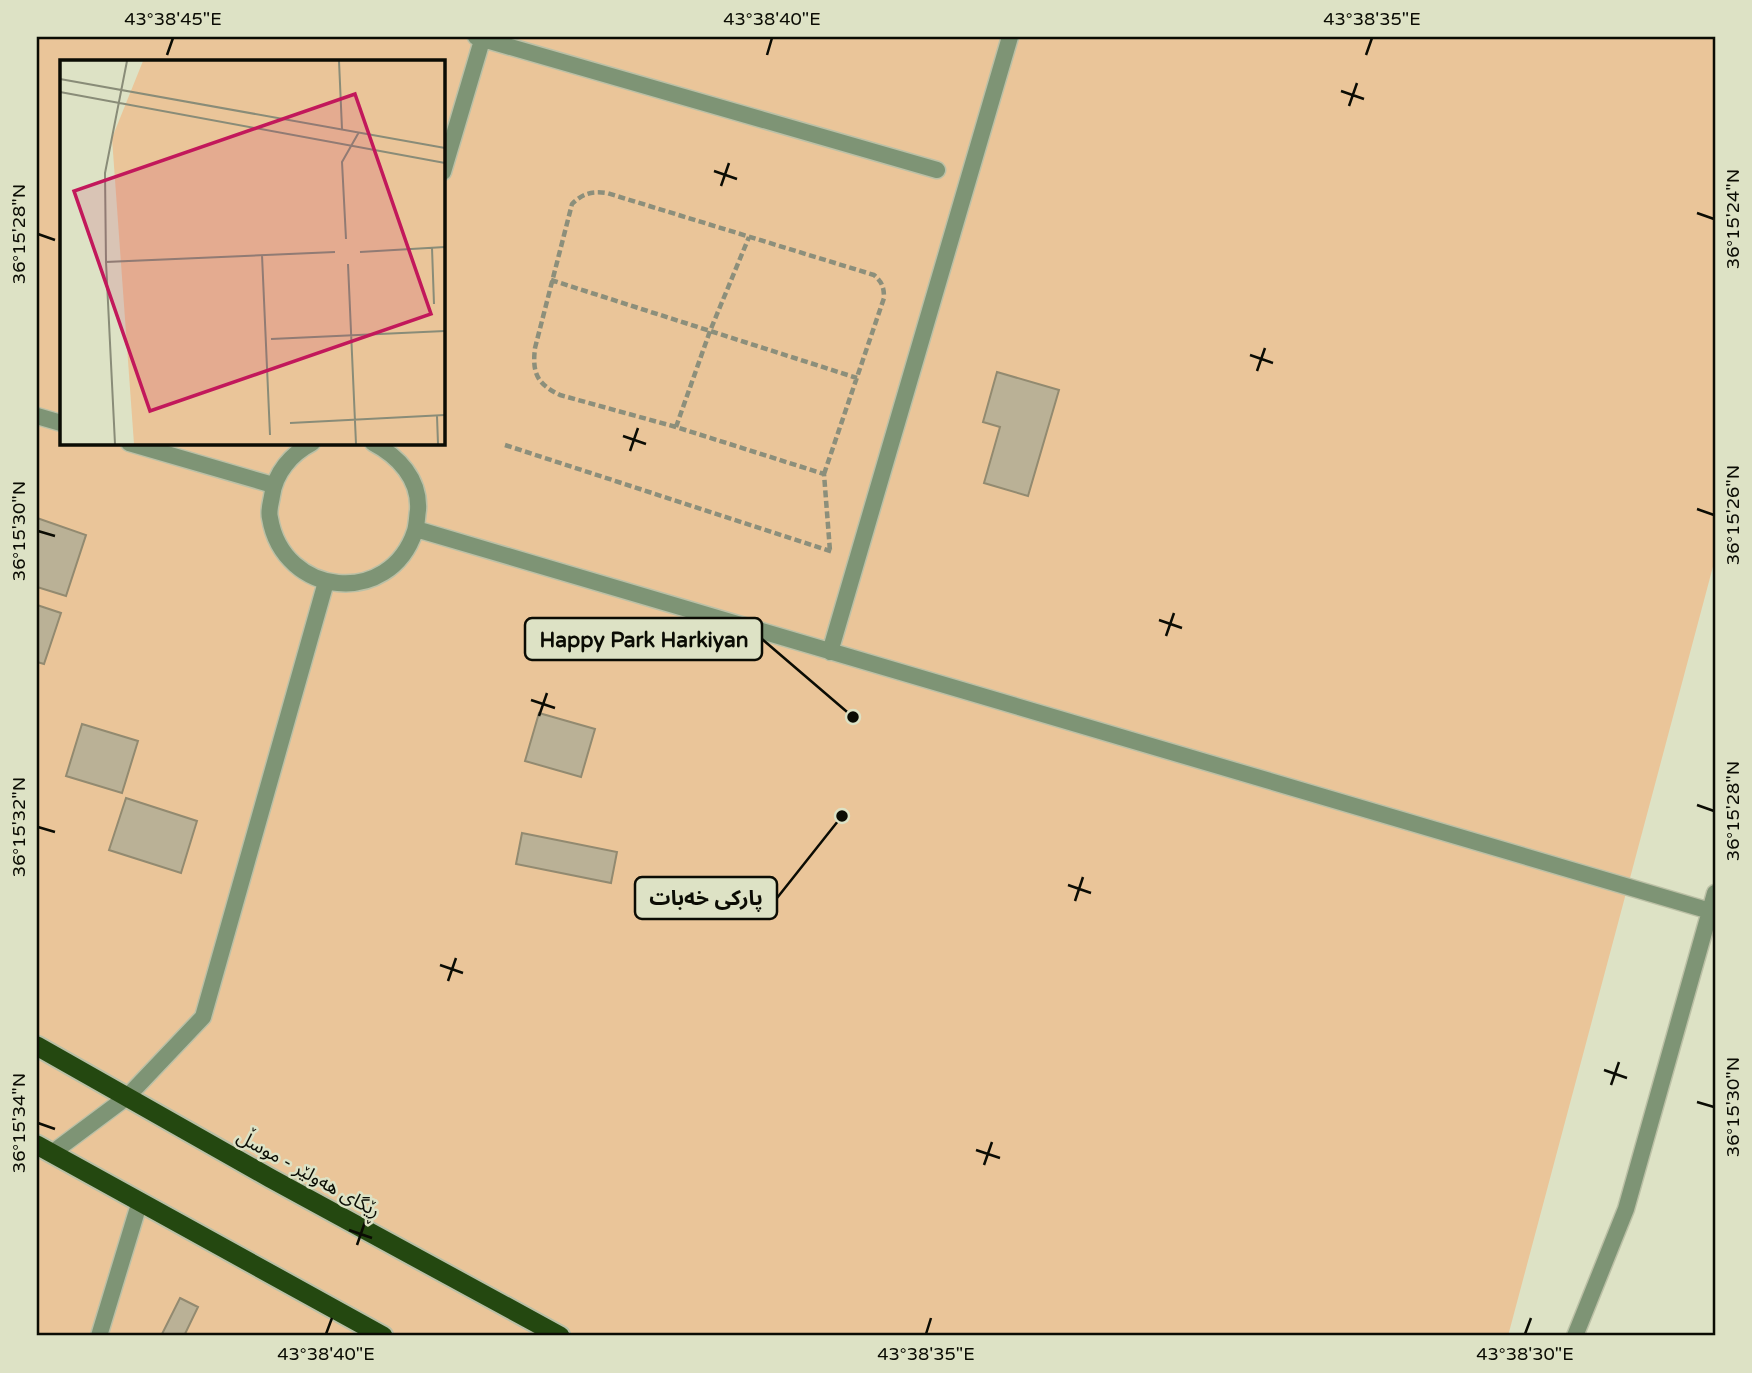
<svg xmlns="http://www.w3.org/2000/svg" width="1752" height="1373" font-family="'Varela Round','Noto Sans Arabic',sans-serif">
<rect width="100%" height="100%" fill="#dde2c5"/>
<!-- green -->
<path fill="#eac599" fill-rule="evenodd" d="M37 37H1715V559L1508 1336H37ZM61 61H443V443H61Z"/>
<!-- building -->
<path fill="#bab196" stroke="#928a70" stroke-width="2" d="M997 372 1059 390 1028 496 984 483 1000 427 983 422Z
M37 518 86 535 66 596 37 587Z
M37 605 61 613 44 664 37 662Z
M539 713 595 729 581 777 525 761Z
M82 724 138 741 122 793 66 776Z
M126 798 197 821 181 873 109 850Z
M522 833 617 852 611 883 516 864Z
M180 1298 198 1307 184 1336H161Z"/>
<g fill="none" stroke-linecap="round" stroke-linejoin="round">
<defs>
<path id="service" d="M476 37 937 170
M443 172 483 37
M37 416 61 423
M129 443 273 485
M312 443C291 454 275 473 272 496 271 503 268 511 270 518 283 597 390 608 415 531 417 524 417 516 418 510 420 479 398 456 373 443
M416 529 1710 911 1715 893
M830 652 1010 37
M52 1153 127 1097 203 1017 326 582
M99 1336 140 1201
M1575 1336 1626 1209 1710 911"/>
<path id="trunk" d="M37 1046 270 1178 560 1336
M37 1145 383 1336"/>
</defs>
<!-- service casing -->
<use href="#service" stroke="#bbc0a6" stroke-width="19"/>
<!-- trunk casing -->
<use href="#trunk" stroke="#bbc0a6" stroke-width="23"/>
<!-- path -->
<path stroke="#8c8f7b" stroke-width="4.5" stroke-dasharray="7 3.5" stroke-linecap="butt" d="M551 280 857 378
M676 427 710 331 749 237
M505 445 833 552
M824 474 884 298C884 287 882 282 874 275L607 193C592 191 583 193 572 204L535 348C532 373 537 384 560 395L676 427 824 474 830 551"/>
<!-- service -->
<use href="#service" stroke="#7e9475" stroke-width="16"/>
<!-- trunk -->
<use href="#trunk" stroke="#244810" stroke-width="19"/>
</g>
<!-- ticks -->
<path fill="none" stroke="#0b0c04" stroke-width="2.5" d="M167 55 173 38M767 55 772 38M1366 55 1372 38M1341 91 1364 99M1349 106 1357 83M714 171 737 179M721 186 729 163M1697 213 1714 219M38 234 55 240M1250 355 1273 363M1257 371 1265 348M623 436 646 444M630 451 638 428M1697 509 1714 515M38 531 55 536M1159 620 1182 628M1166 636 1174 613M531 700 555 708M539 716 547 693M1697 805 1714 811M38 827 55 832M1068 885 1091 893M1075 901 1083 877M440 965 463 973M448 981 456 958M1604 1070 1627 1078M1611 1085 1619 1062M1697 1102 1714 1107M38 1123 55 1129M976 1150 1000 1158M984 1165 992 1142M349 1230 372 1238M357 1245 365 1222M326 1334 332 1318M926 1334 931 1318M1525 1334 1531 1318"/>
<g text-anchor="middle" stroke-width="5" stroke-linejoin="round" paint-order="stroke">
<!-- street labels -->
<g font-size="19" fill="#0b0c04" stroke="#dde2c5">
<text transform="translate(309 1173) rotate(29)" y="7">ڕێگای هەولێر - موسڵ</text>
</g>
</g>
<!-- overview -->
<g transform="translate(60 60)">
<rect width="385" height="385" fill="#dde2c5"/>
<path d="M83 1H385V384H74L52 78Z" fill="#eac599"/>
<path fill="none" stroke="#898c78" stroke-width="2" d="M279 1 282 69M0 19 385 88M0 32 385 103M286 179 282 102 299 72M372 188 374 244M300 192 385 187M202 195 210 375M46 202 45 113 67 1M288 204 296 384M211 279 385 271M377 356 378 384M230 363 385 355M55 384 46 202 275 192"/>
<path fill="#c2185b" fill-opacity="0.15" stroke="#c2185b" stroke-width="3.5" d="M295 34 371 254 90 351 14 131Z"/>
<rect width="385" height="385" fill="none" stroke="#0b0c04" stroke-width="3.5"/>
</g>
<!-- callouts -->
<path fill="none" stroke="#0b0c04" stroke-width="2.5" d="M853 717L762 639M842 816L777 898"/>
<g fill="#0b0c04" stroke="#dde2c5" stroke-width="2.5">
<circle cx="853" cy="717" r="7"/>
<circle cx="842" cy="816" r="7"/>
</g>
<g fill="#dde2c5" stroke="#0b0c04" stroke-width="2.5">
<rect x="525" y="618" width="237" height="42" rx="7"/>
<rect x="635" y="877" width="142" height="42" rx="7"/>
</g>
<g font-size="21" text-anchor="middle" font-weight="bold" fill="#0b0c04">
<text x="644" y="647">Happy Park Harkiyan</text>
<text x="706" y="905">پارکی خەبات</text>
</g>
<!-- border -->
<rect width="1752" height="1373" fill="none" stroke="#dde2c5" stroke-width="77"/>
<rect x="38" y="38" width="1676" height="1296" fill="none" stroke="#0b0c04" stroke-width="2.5"/>
<g font-size="18" text-anchor="middle" fill="#0b0c04">
<text x="173" y="25">43°38'45"E</text>
<text x="772" y="25">43°38'40"E</text>
<text x="1372" y="25">43°38'35"E</text>
<text transform="translate(1733 219) rotate(-90)" y="6">36°15'24"N</text>
<text transform="translate(19 234) rotate(-90)" y="6">36°15'28"N</text>
<text transform="translate(1733 515) rotate(-90)" y="6">36°15'26"N</text>
<text transform="translate(19 531) rotate(-90)" y="6">36°15'30"N</text>
<text transform="translate(1733 811) rotate(-90)" y="6">36°15'28"N</text>
<text transform="translate(19 827) rotate(-90)" y="6">36°15'32"N</text>
<text transform="translate(1733 1107) rotate(-90)" y="6">36°15'30"N</text>
<text transform="translate(19 1123) rotate(-90)" y="6">36°15'34"N</text>
<text x="326" y="1360">43°38'40"E</text>
<text x="926" y="1360">43°38'35"E</text>
<text x="1525" y="1360">43°38'30"E</text>
</g>
</svg>
